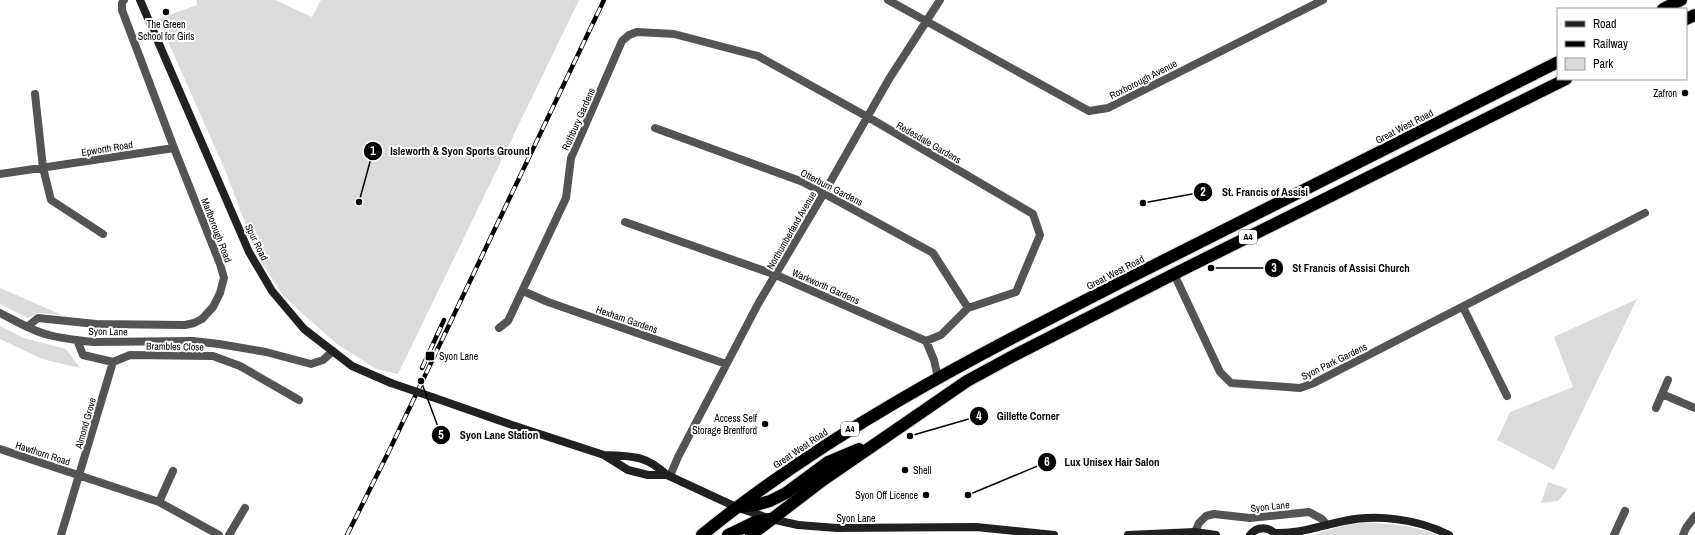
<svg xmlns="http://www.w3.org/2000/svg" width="1695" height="535" font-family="'Archivo Narrow',sans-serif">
<rect width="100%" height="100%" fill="#fff"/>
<!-- green -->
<path fill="#dbdbdb" d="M197 0H275L312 17 321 0H579L398 374 376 369 337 344 303 314 283 295 269 274 257 254 225 170 158 19 197 5Z
M0 288 62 315 38 313 28 318 0 304Z
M1637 299 1554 470 1497 440 1510 412 1573 387 1554 337Z
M0 326 24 338 66 349 80 368 42 359 0 339Z
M1548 482 1568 489 1558 501 1541 503Z
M1360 523C1388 523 1413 525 1438 535H1312L1342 526Z"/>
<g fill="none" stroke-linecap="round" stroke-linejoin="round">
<defs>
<path id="highway" d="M1663 9 1681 0
M1686 19 1695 15
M737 507 756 505 770 501 786 493 828 462 859 449
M702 535C832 428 982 353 1131 277 1273 205 1416 134 1558 62
M728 535 755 522 770 519
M751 535 823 480 967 381 1013 356 1174 274 1566 79"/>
</defs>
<!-- highway casing -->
<use href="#highway" stroke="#dbdbdb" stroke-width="14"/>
<!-- street -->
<path stroke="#545454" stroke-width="8" d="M888 0 1089 111 1108 108 1323 0
M35 94 43 168 51 200 103 234
M655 128 803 182 933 253 968 308
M0 174 174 148
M625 222 776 275 926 341
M1174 274 1220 372 1231 383 1300 388 1314 383 1645 213
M523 291 548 302 726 364
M1463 307 1507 396
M0 313C16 321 32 331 49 335 63 339 78 340 93 342L193 341 219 344 266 352 311 364 323 360 333 351
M27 327 38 318 96 324 185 325 194 323 202 319 213 307 220 293 224 278 220 264 174 148 122 10V3L124 0
M499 328 508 321 566 198 571 158 622 41 629 35 637 32 674 34 758 56 873 120 1033 214 1040 235 1016 292 968 308 941 335 926 341
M926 341 934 360 938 378
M113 362 130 355 213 356 240 366 299 400
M1662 394 1695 408
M1656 408 1668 380
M0 449 159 502 219 535
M670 476 678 457 758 304 824 193 889 79 940 0
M159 502 173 471
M1195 532 1199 523 1206 516 1214 514 1250 518 1309 512 1322 519 1327 525
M61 535 113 362 83 355 77 340
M229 535 245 508
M1614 535 1625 511
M1683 535 1686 528 1695 516"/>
<!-- secondary -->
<path stroke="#212121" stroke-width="8" d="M140 0 249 252 272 291 304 329 352 366 391 383
M432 397 512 425 604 455 628 470 648 475H667L736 507 771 519 798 525 837 528 976 527 1054 535
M604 455C633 456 645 455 667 475
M1275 533C1300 534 1319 526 1344 521 1377 514 1418 519 1449 535
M1128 535 1195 532 1216 535
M1250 535C1257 526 1269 526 1276 535"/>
<!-- highway -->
<use href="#highway" stroke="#000" stroke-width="12"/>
<defs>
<path id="rail" d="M422 368 444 320
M347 535 389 451 604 0"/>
</defs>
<!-- rail casing -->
<use href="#rail" stroke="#000" stroke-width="4.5"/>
<!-- rail -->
<use href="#rail" stroke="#fff" stroke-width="3" stroke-dasharray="9" stroke-linecap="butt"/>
<!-- secondary-bridge -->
<path stroke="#212121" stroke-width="8" d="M391 383 432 397"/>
</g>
<!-- markers -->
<g fill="#000" stroke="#fff" stroke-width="1.5">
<circle cx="166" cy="12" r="4"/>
<circle cx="1685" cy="93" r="4"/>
<rect x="425" y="351" width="10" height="10" rx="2"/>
<circle cx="765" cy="424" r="4"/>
<circle cx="905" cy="470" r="4"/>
<circle cx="926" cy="495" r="4"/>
</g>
<g text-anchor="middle" stroke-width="4" stroke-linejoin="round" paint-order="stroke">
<!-- shield labels -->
<g fill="#fff" stroke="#4c4c4c" stroke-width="1">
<rect x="1239" y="230" width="18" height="14" rx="3"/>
<rect x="841" y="422" width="18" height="14" rx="3"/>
</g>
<g font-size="9" font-weight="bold" fill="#000">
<text x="1248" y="240">A4</text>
<text x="850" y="432">A4</text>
</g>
<!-- poi labels -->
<g font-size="10" fill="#000" stroke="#fff" text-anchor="end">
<text x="166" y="28" text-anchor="middle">The Green<tspan x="166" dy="12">School for Girls</tspan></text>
<text x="1677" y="97">Zafron</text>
<text x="439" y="360" text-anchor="start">Syon Lane</text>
<text x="757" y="422">Access Self<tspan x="757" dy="12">Storage Brentford</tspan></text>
<text x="913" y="474" text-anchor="start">Shell</text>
<text x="918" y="499">Syon Off Licence</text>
</g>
<!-- street labels -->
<g font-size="10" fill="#000" stroke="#fff">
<text transform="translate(1143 79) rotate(-27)" y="4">Roxborough Avenue</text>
<text transform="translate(578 119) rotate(-66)" y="4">Rothbury Gardens</text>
<text transform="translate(1404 126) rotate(-27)" y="4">Great West Road</text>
<text transform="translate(929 142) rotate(30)" y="4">Redesdale Gardens</text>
<text transform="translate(107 148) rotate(-9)" y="4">Epworth Road</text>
<text transform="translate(832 187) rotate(27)" y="4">Otterburn Gardens</text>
<text transform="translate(217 230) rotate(69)" y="4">Marlborough Road</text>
<text transform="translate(791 230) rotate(-60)" y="4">Northumberland Avenue</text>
<text transform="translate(257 242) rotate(64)" y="4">Spur Road</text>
<text transform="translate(1115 272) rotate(-27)" y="4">Great West Road</text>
<text transform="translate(826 286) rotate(24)" y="4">Warkworth Gardens</text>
<text transform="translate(627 319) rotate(19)" y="4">Hexham Gardens</text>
<text transform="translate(108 331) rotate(1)" y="4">Syon Lane</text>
<text transform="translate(175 346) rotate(1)" y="4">Brambles Close</text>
<text transform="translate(1334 361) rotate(-26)" y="4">Syon Park Gardens</text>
<text transform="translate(85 423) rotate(-74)" y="4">Almond Grove</text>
<text transform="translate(800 448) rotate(-34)" y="4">Great West Road</text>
<text transform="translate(43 453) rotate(18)" y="4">Hawthorn Road</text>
<text transform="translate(1270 506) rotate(-6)" y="4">Syon Lane</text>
<text x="856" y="522">Syon Lane</text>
</g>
</g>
<!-- callouts -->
<path fill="none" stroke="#000" stroke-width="1.5" d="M359 202L373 151M1143 203L1203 192M1211 268L1274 268M910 436L979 416M421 381L441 435M968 495L1047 462"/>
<g fill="#000" stroke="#fff" stroke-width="1.5">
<circle cx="359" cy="202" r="4"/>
<circle cx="1143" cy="203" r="4"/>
<circle cx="1211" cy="268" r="4"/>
<circle cx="910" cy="436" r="4"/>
<circle cx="421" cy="381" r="4"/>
<circle cx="968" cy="495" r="4"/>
<circle cx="373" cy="151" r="10"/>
<circle cx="1203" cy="192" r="10"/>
<circle cx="1274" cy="268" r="10"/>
<circle cx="979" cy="416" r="10"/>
<circle cx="441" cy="435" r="10"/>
<circle cx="1047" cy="462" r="10"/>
</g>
<g font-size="12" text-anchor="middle" font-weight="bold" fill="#fff">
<text x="373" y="155">1</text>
<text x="1203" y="196">2</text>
<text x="1274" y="272">3</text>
<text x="979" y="420">4</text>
<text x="441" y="439">5</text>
<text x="1047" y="466">6</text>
</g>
<g font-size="11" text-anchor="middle" font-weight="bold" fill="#000" stroke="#fff" stroke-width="4" stroke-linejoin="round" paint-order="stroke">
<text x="460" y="155">Isleworth &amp; Syon Sports Ground</text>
<text x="1265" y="196">St. Francis of Assisi</text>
<text x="1351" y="272">St Francis of Assisi Church</text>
<text x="1028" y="420">Gillette Corner</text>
<text x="499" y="439">Syon Lane Station</text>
<text x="1112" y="466">Lux Unisex Hair Salon</text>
</g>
<!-- legend -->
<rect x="1557" y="8" width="130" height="72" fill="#ffffff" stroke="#999999"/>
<rect x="1565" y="21" width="20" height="6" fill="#212121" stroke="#999999"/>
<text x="1593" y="28" font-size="12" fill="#000000">Road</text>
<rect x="1565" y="41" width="20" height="6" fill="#000000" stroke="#999999"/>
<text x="1593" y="48" font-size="12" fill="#000000">Railway</text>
<rect x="1565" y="58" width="20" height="12" fill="#dbdbdb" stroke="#999999"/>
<text x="1593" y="68" font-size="12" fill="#000000">Park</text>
</svg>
